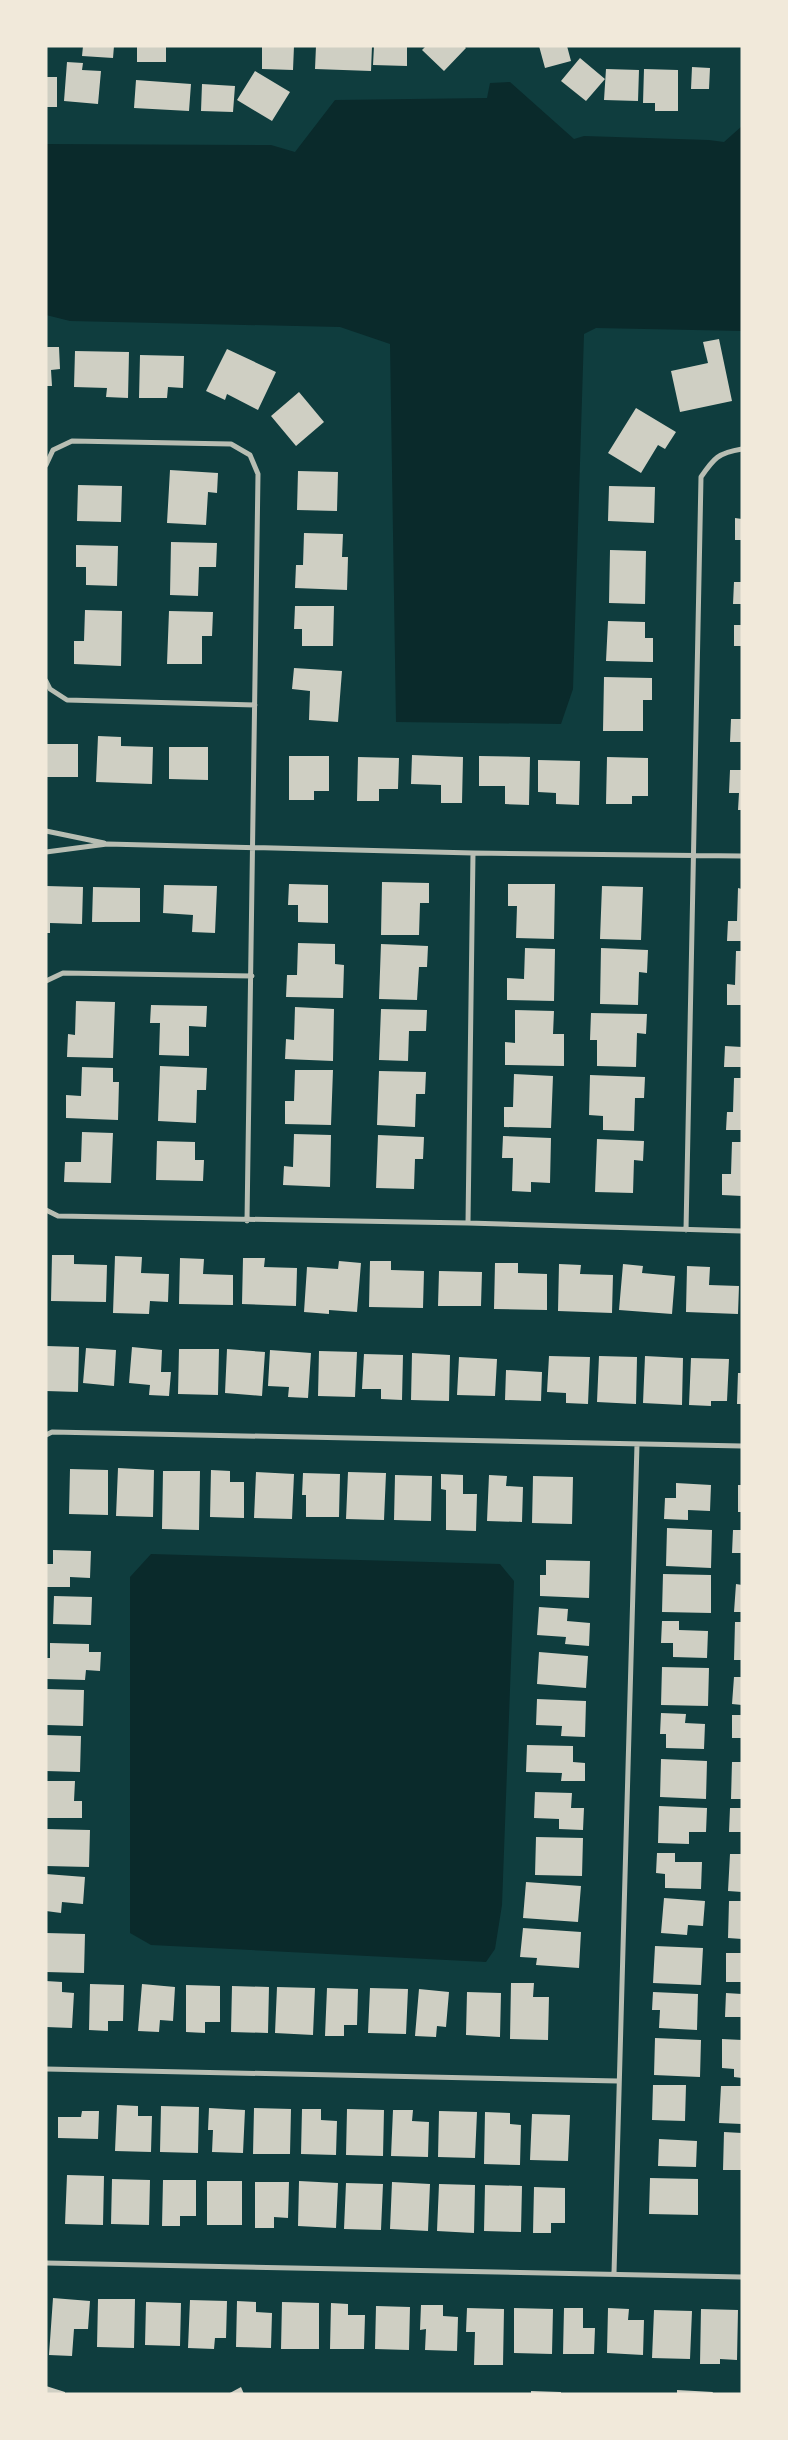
<svg xmlns="http://www.w3.org/2000/svg" width="788" height="2440" font-family="Karla,sans-serif">
<rect width="100%" height="100%" fill="#0f3d3e"/>
<!-- water -->
<path fill="#0a2a2b" d="M510 82 574 139 584 136 709 140 724 142 742 126V331L596 328 584 334 573 689 561 724 396 722 390 344 340 327 70 321 46 315V144L271 145 295 152 335 100 487 98 490 83Z
M151 1554 500 1564 514 1581 502 1905 495 1949 486 1962 151 1945 130 1933V1577Z"/>
<!-- building -->
<path fill="#cfcfc3" d="M83 46H114L113 58 82 56Z
M137 46H166V62H137Z
M262 46H294L293 70 262 69Z
M316 46H372L371 71 315 69Z
M374 46H407V66L373 65Z
M426 46H464L466 48 444 71 422 50Z
M539 46H567L571 61 545 68Z
M580 58 605 79 586 101 561 81Z
M67 62 83 63 82 70 101 71 98 104 64 101Z
M692 67 710 68 709 89H691Z
M606 69 639 70 638 101 604 100Z
M644 69 678 70V111H655V103H643Z
M255 71 290 92 272 121 237 100Z
M46 77H57V107H46Z
M136 80 191 84 189 111 134 108Z
M202 84 235 86 233 112 201 111Z
M719 339 732 401 680 412 671 371 708 363 703 342Z
M46 347H59L60 369 51 370 52 386H46Z
M227 349 276 372 258 410 227 394 225 400 206 391Z
M75 351 129 352 128 398 106 397 107 388 74 387Z
M140 355 184 356 183 388 168 387 167 398H139Z
M299 392 324 422 296 446 271 416Z
M636 408 676 432 665 449 658 445 641 473 608 453Z
M170 470 218 473 217 493 208 492 206 525 167 523Z
M298 471 338 472 337 511 297 510Z
M78 485 122 486 121 522 77 521Z
M609 486 655 487 654 523 608 521Z
M735 518 742 519V540H735Z
M304 533 343 534 342 557H348L347 590 295 588 296 565H303Z
M171 542 217 543 216 567H199L198 596 170 595Z
M76 545 118 546 117 586 86 585V567H76Z
M610 550 646 551 645 604 609 603Z
M734 582H742V604H733Z
M295 606H334L333 646H302V629H294Z
M85 610 122 611 121 666 74 664V641H84Z
M169 611 213 612 212 636H202V664H167Z
M608 621 645 622V638H653V662L606 661Z
M734 625H742V646H734Z
M294 668 342 671 338 722 309 720 310 691 292 689Z
M604 677 652 678V700H643V731H603Z
M731 719H742V742H730Z
M98 736 121 737V746L153 747 152 784 96 782Z
M46 744H78V777H46Z
M169 747H208V780L169 779Z
M412 755 463 757 462 803H441V785L411 784Z
M289 756H329V791H314V800H289Z
M479 756 530 757 529 805 505 804V786H479Z
M358 757 399 758 398 789H379V801H357Z
M607 757 648 758V796H632V804H606Z
M538 760 580 761 579 805 556 804V793L538 792Z
M730 770H742V810H738L739 793H729Z
M382 882 429 883V903H420L419 935H381Z
M289 884 328 885V923L298 922V905H288Z
M508 884H555L554 939 516 938 517 906H508Z
M164 885 217 886 215 933 192 932 193 915 163 913Z
M46 886 83 887 82 924 50 923V933H46Z
M602 886 643 887 641 940 600 939Z
M93 887 140 888V922H92Z
M738 888 742 889V941H727L728 921H737Z
M298 943 335 944V964L344 965 343 998 286 997 287 975H297Z
M381 944 428 946 427 967H419L417 1000 379 999Z
M525 948 555 949 554 1001 507 1000V978L524 979Z
M601 948 648 950 647 973 639 972 638 1005 600 1004Z
M736 951H742V1005H727V984L735 985Z
M76 1001 115 1002 113 1058 67 1057 68 1034 75 1035Z
M151 1005 207 1006 206 1027 189 1026V1056L159 1055 160 1023H150Z
M295 1007 334 1009 333 1061 285 1059 286 1039 294 1040Z
M381 1009 427 1010 426 1031H409L408 1061 379 1060Z
M515 1010 554 1011 553 1034H564V1066L505 1065V1042L515 1043Z
M591 1013 647 1014 646 1034 637 1033 636 1067 597 1066V1040H590Z
M725 1046 742 1047V1067H724Z
M160 1066 207 1068 206 1090H197L196 1123 158 1121Z
M82 1067 113 1068V1082H119L118 1120 66 1118V1095L81 1096Z
M295 1070H333L331 1125 285 1124V1101H294Z
M379 1071 426 1072 425 1094H416L415 1127 377 1125Z
M514 1074 553 1076 551 1128 504 1127V1107H513Z
M590 1075 645 1077 644 1098H635L634 1131 603 1130V1116L589 1115Z
M734 1078H742V1130H726L727 1112H733Z
M82 1132 113 1133 111 1183 64 1182 65 1162H81Z
M294 1134 331 1135 330 1187 283 1185 284 1166 293 1167Z
M378 1135 424 1137 423 1159H415L414 1189 376 1188Z
M503 1136 551 1138 550 1183 531 1182V1192L512 1191 513 1158H502Z
M597 1139 644 1141 643 1161 634 1160 633 1193 595 1192Z
M157 1141 195 1142V1160H204L203 1181 156 1180Z
M732 1142H742V1196L722 1195V1174H731Z
M52 1255H74V1264L107 1265 106 1302 51 1301Z
M115 1256 142 1257 141 1273 169 1274 168 1302 150 1301 149 1314 113 1313Z
M180 1258 204 1259 203 1274 233 1275V1305L179 1304Z
M243 1258H265L264 1267 297 1268 296 1306 242 1304Z
M339 1261 361 1263 357 1312 329 1310V1314L304 1312 307 1267 338 1269Z
M370 1261H391V1270L424 1271 423 1308 369 1307Z
M495 1263H518V1273L547 1274V1310L494 1309Z
M559 1264 581 1265 580 1274 613 1275 612 1313 558 1311Z
M623 1264 643 1266 642 1273 675 1276 672 1314 619 1310Z
M687 1266 710 1267 709 1285 739 1286 738 1314 686 1312Z
M439 1271 482 1272 481 1306H438Z
M46 1346 79 1347 78 1392 46 1391Z
M132 1347 162 1350 161 1372H171L169 1396 149 1395 150 1385 129 1383Z
M86 1348 116 1350 114 1386 83 1383Z
M179 1349H219L218 1395 178 1394Z
M227 1349 265 1352 262 1396 225 1393Z
M270 1350 311 1353 308 1398 288 1397 289 1387 268 1386Z
M319 1351 357 1352 355 1397 318 1396Z
M412 1353 450 1355 449 1401 411 1400Z
M364 1354 403 1355 402 1400 381 1399V1389H362Z
M549 1356 590 1357 588 1404 566 1403V1393L547 1392Z
M599 1356 637 1357 636 1404 597 1402Z
M645 1356 683 1358 682 1405 643 1403Z
M459 1357 497 1359 495 1396 457 1395Z
M691 1358 729 1359 727 1401H711V1406L689 1405Z
M506 1370 542 1372 541 1401 505 1400Z
M738 1373H742V1404H737Z
M118 1468 154 1470 153 1517 116 1516Z
M70 1469 108 1470V1515L69 1514Z
M211 1470 230 1471V1482H244V1518L210 1517Z
M163 1471H200L199 1530 162 1529Z
M256 1472 294 1474 292 1519 254 1518Z
M348 1472 386 1473 384 1520 346 1519Z
M303 1473 340 1474 339 1517H306V1495H302Z
M441 1474 463 1475V1494H477L476 1531 446 1530V1490L441 1489Z
M395 1475 432 1476 431 1521 394 1520Z
M489 1475 507 1476 506 1486 523 1487 522 1522 487 1521Z
M533 1476 573 1477 572 1524 532 1523Z
M676 1483 711 1485 710 1511 688 1510V1520L664 1519 665 1498H676Z
M738 1485H742V1512H738Z
M667 1528 712 1530 711 1568 666 1566Z
M733 1530H742V1553H732Z
M53 1550 91 1551 90 1578 70 1577V1587H46V1564H53Z
M546 1560 590 1561 589 1598 540 1596V1575H546Z
M663 1574 711 1575V1613L662 1612Z
M736 1584 742 1585V1612H734Z
M54 1596 92 1597 91 1625 53 1624Z
M539 1607 568 1609 567 1621 590 1623 589 1646 565 1644 566 1637 537 1635Z
M662 1621H679V1630L708 1631 707 1658 673 1657V1643H661Z
M735 1622H742V1660H734Z
M50 1643 89 1644V1652H101L100 1671 86 1670 85 1680 46 1679V1658H50Z
M539 1652 588 1656 586 1688 537 1684Z
M662 1667 709 1668 708 1706 661 1705Z
M734 1677H742V1705L732 1704Z
M46 1689 84 1690 83 1726 46 1725Z
M537 1699 586 1701 585 1737 561 1736 562 1726 536 1725Z
M661 1713 686 1714 685 1723 705 1724 704 1749 666 1748V1734H660Z
M732 1715H742V1738H732Z
M46 1735 81 1736 80 1772 46 1771Z
M527 1745 573 1746V1762L585 1763V1781H561L562 1773 526 1772Z
M661 1759 707 1761 706 1799 660 1797Z
M732 1762H742V1799H731Z
M46 1781H75L74 1801H82V1818H46Z
M535 1792 572 1793 571 1808H584L583 1830 559 1829V1819L534 1818Z
M659 1806 707 1808 706 1832H689V1844L658 1843Z
M730 1808H742V1832H729Z
M46 1829 90 1830 89 1867 46 1866Z
M536 1837 583 1838 582 1876 535 1875Z
M657 1853H675V1862H702L701 1889 665 1888V1874L656 1873Z
M730 1854H742V1892L728 1891Z
M46 1874 85 1877 83 1904 62 1902 61 1913 46 1911Z
M526 1882 581 1886 578 1922 523 1918Z
M664 1898 705 1901 703 1926 688 1925 687 1935 661 1933Z
M729 1901H742V1939L728 1938Z
M523 1928 581 1932 579 1968 536 1965 537 1958 520 1957Z
M46 1933 85 1934 84 1973 46 1972Z
M655 1946 703 1948 701 1985 653 1983Z
M726 1953H742V1982H726Z
M46 1981 62 1982V1992L74 1993 72 2028 46 2027Z
M511 1983H534L533 1997H549L548 2040 510 2039Z
M90 1984 124 1985 123 2021H108V2031L89 2030Z
M142 1984 175 1987 173 2021 160 2020 159 2032 138 2031Z
M186 1985 220 1986V2022H205V2033L186 2032Z
M232 1986 269 1987 268 2033 231 2032Z
M277 1987 315 1988 313 2035 275 2033Z
M327 1988 358 1989 357 2025H344V2036H325Z
M370 1988 408 1989 406 2034 368 2033Z
M419 1989 449 1992 446 2027 437 2026 436 2037 415 2036Z
M467 1992 501 1993 500 2037 466 2035Z
M653 1992 698 1994 697 2030 659 2028 660 2010H652Z
M726 1993 742 1994V2017H725Z
M655 2038 701 2040 700 2077 654 2075Z
M722 2039 742 2040V2078L734 2077V2069L722 2068Z
M653 2085H686L685 2121 652 2120Z
M721 2086H742V2124L719 2123Z
M117 2105 138 2106V2116H152L151 2152 115 2151Z
M161 2106 199 2107 198 2153 160 2152Z
M209 2108 245 2110 243 2153 212 2152 213 2130H208Z
M254 2108 291 2109 290 2154H253Z
M302 2109H321V2120L337 2121 336 2155 301 2154Z
M347 2109 384 2110 383 2156 346 2155Z
M393 2110H413L412 2121 429 2122 428 2157 391 2156Z
M82 2111H99L98 2139 58 2138V2117H81Z
M439 2111 477 2112 475 2158 438 2157Z
M485 2112 510 2113V2124L521 2125 520 2165 484 2164Z
M532 2114 570 2115 568 2161 530 2160Z
M724 2132 742 2133V2170H723Z
M659 2139 697 2141 696 2167 658 2166Z
M67 2175 104 2176 103 2225 65 2224Z
M650 2178 698 2179V2215L649 2214Z
M112 2179 150 2180 149 2225 111 2224Z
M163 2180H196V2216H180V2226H162Z
M207 2181H242V2225H207Z
M299 2181 338 2183 336 2228 298 2226Z
M255 2182H289L288 2218 274 2217V2228H255Z
M392 2182 430 2184 428 2231 390 2229Z
M346 2183 383 2184 381 2230 344 2229Z
M439 2184 475 2185 474 2233 437 2231Z
M485 2185 522 2186 521 2232 484 2231Z
M534 2187 565 2188V2223H551V2233H533Z
M53 2298 90 2301 88 2329H74L72 2356 49 2355Z
M98 2299H135L134 2348 97 2347Z
M190 2300 227 2301 226 2338H215L214 2349 188 2348Z
M237 2301 256 2302V2312L272 2313 271 2348 236 2347Z
M146 2302 181 2303 180 2346 145 2345Z
M282 2302 319 2303V2349H281Z
M331 2303 348 2304V2315H365L364 2349H330Z
M421 2305H443V2316L458 2317 457 2351 425 2350 426 2329 420 2330Z
M376 2306 410 2307 409 2350 375 2349Z
M467 2308 504 2309 503 2365H474L475 2332H466Z
M514 2308 553 2309 552 2354 514 2353Z
M564 2308H583V2328H595L594 2354H563Z
M608 2308 629 2309 628 2320H644L643 2355 607 2353Z
M701 2309 738 2310 737 2360 720 2359V2364H700Z
M654 2310 692 2311 690 2359 652 2358Z
M46 2386 65 2392V2394H46Z
M241 2387 244 2394H228Z
M677 2390 713 2392 712 2394H677Z
M531 2391 561 2392V2394H531Z"/>
<g fill="none" stroke-linecap="round" stroke-linejoin="round">
<!-- minor -->
<path stroke="#b8beb3" stroke-width="5" d="M46 465 53 450 72 441 231 444 250 455 258 474 247 1221
M46 681 50 689 67 700 255 705
M46 831 104 843
M46 852 107 844 473 853 742 856
M46 981 63 973 252 976
M46 1210 58 1216 468 1223 742 1231
M468 1223 473 853
M686 1230 701 477C714 458 718 453 742 449
M46 1435 52 1432 742 1446
M46 2069 618 2081
M46 2263 742 2277
M614 2273 637 1444"/>
</g>
<!-- border -->
<rect width="788" height="2440" fill="none" stroke="#f1e9da" stroke-width="95"/>
</svg>
